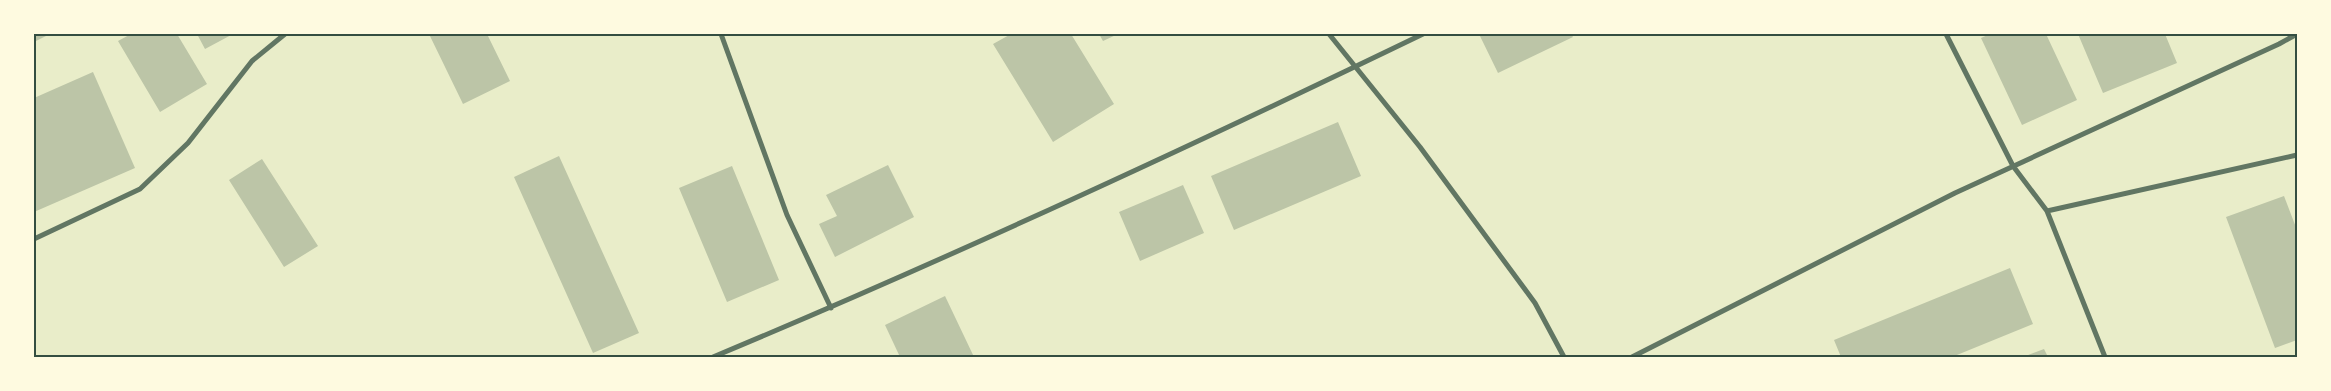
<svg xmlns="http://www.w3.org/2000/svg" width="2331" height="391" font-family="'Work Sans',sans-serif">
<rect width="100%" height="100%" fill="#e9edc9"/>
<!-- building -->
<path fill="#bcc5a7" d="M34 34H50L34 42Z
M131 34H177L207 84 160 112 118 41Z
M197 34H233L205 49Z
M429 34H487L510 81 463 104Z
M1011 34H1071L1114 104 1053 142 993 44Z
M1099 34H1118L1103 41Z
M1479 34H1571L1573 37 1498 73Z
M1990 34H2046L2077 100 2022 125 1981 38Z
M2078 34H2165L2177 63 2103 93Z
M93 72 135 168 34 212V98Z
M1338 122 1361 176 1234 230 1211 176Z
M559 156 639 333 593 353 514 177Z
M262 159 318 246 284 267 229 180Z
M888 165 914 217 835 257 819 224 837 216 826 195Z
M732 166 779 280 727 302 679 188Z
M1183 185 1204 233 1140 261 1119 212Z
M2284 196 2297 230V340L2275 348 2226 217Z
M2010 268 2033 324 1952 357H1841L1834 340Z
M945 296 974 357H900L885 325Z
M2044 349 2048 357H2023Z"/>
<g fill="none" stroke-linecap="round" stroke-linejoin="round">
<!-- minor -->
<path stroke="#617663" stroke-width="5" d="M721 34 787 215 831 308
M1329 34 1420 147 1535 303 1564 357
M1946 34 2013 166 2047 211 2105 357
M2047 211 2297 155
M34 239 140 189 188 143 252 61 285 34
M713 357C953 257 1189 147 1423 34
M1632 357 1955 193 2279 44 2297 34"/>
</g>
<!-- border -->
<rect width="2331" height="391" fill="none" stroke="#fefae0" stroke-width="70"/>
<rect x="35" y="35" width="2261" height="321" fill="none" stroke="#344e41" stroke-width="2"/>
</svg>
